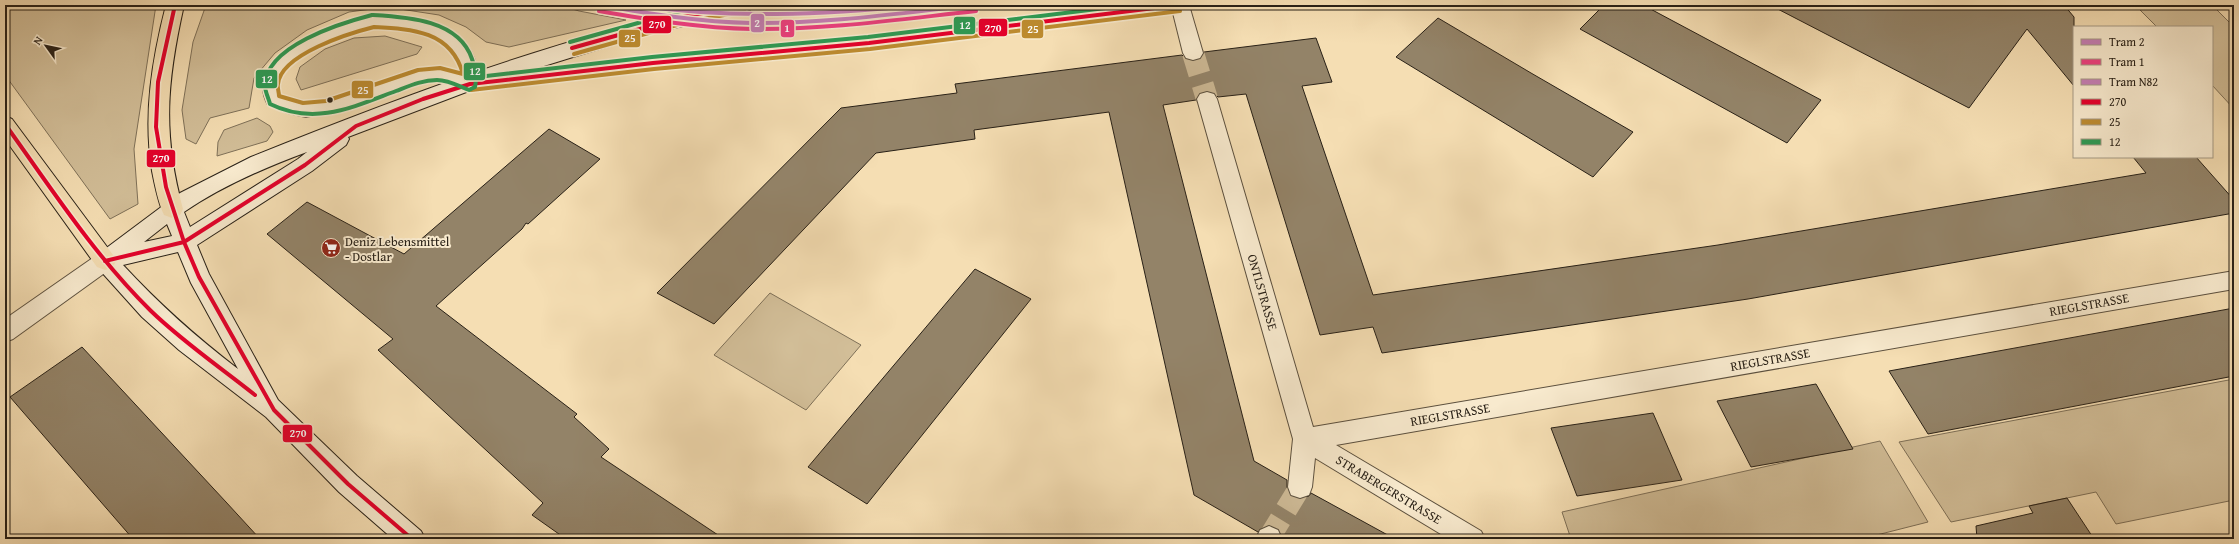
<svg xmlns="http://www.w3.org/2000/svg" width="2239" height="544" font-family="'Gentium Book Plus',serif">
<rect width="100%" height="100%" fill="#f5deb3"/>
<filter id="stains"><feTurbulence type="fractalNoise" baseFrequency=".005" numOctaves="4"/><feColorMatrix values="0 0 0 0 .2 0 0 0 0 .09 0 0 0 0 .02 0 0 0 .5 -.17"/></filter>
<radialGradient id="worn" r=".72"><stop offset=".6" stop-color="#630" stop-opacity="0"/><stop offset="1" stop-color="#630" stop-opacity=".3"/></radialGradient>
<!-- green -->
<path fill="#d2be98" stroke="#7e7058" d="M5 5H156L134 149 138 204 110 219 5 75Z
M206 5H559L579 11 626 20 509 47 486 42 466 27 439 15 387 7 349 12 307 30 275 53 254 78 249 108 210 118 196 144 186 139 182 110 193 42Z
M2165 5H2212L2234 27V109L2212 85V27H2157L2140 10Z
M385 36 422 47 417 54 301 90 296 79 300 67 325 49 354 38Z
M257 118 270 126 273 132 267 141 217 156 218 142 224 130Z
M770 293 861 345 806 410 714 355Z
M2234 379V500L2116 524 2096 492 1951 522 1899 442Z
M1880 441 1928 522 1861 539H1571L1562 512Z"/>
<!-- building -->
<path fill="#938368" stroke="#292117" d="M1604 5H1643L1821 100 1787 143 1580 29Z
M1770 5H2064L2074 17V86L2027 29 1969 108Z
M1438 18 1531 73 1633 132 1593 177 1396 57Z
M1316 38 1332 82 1302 86 1373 295 1718 245 2146 173 2133 157H2196L2234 200V213L1748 299 1382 353 1373 327 1320 335 1246 94 1218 97 1214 93 1207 91 1199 93 1196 100 1163 105 1254 461 1287 480V488L1291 496 1300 499 1309 496 1311 493 1395 539H1283L1279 529 1268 525 1258 532 1194 495 1109 112 974 130 975 139 876 153 714 324 657 293 841 108 957 93 955 84 1182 55 1186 59 1193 61 1201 59 1204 52Z
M549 129 600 159 528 224 526 223 522 229 436 306 577 414 574 417 609 449 601 457 724 539H566L532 515 543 503 378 350 393 339 267 234 307 202 404 254Z
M975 269 1031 299 867 504 808 467Z
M2234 308V376L1928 434 1889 371Z
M82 347 226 502 260 539H133L10 397Z
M1816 384 1853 449 1751 467 1717 401Z
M1653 413 1682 480 1577 496 1551 428Z
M2067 498 2094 539H1977L1976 526 2033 513 2029 506Z"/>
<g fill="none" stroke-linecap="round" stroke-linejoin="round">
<!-- street-tunnel -->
<path stroke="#ccb894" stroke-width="22" stroke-dasharray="22 11" stroke-linecap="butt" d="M1193 53 1207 99
M1269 538 1300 487"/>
<defs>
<path id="lane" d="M373 15C409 16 467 21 476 65 478 72 480 82 476 88L470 90 442 80 424 81 348 108 306 117 288 113 268 105C240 53 338 23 373 15ZM373 27C406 28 456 31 460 73 399 52 341 125 281 96 265 60 349 32 373 27Z"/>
<path id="street" d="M1171 5H1189L1203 53 1200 58 1193 60 1186 58 1183 53Z
M1207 92 1214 94 1217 99 1313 427 2234 271V289L1336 445 1481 531 1485 539H1449L1315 458 1312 487 1309 495 1300 498 1291 495 1288 487 1293 439 1197 99 1200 94Z
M105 252 113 255 116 261 113 267 13 339 5 342V319L97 255Z
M1269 526 1278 530 1282 539H1256L1260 530Z"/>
<path id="secondary" d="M712 5H752L750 10 743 12 644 35 531 70 653 56 869 36 1124 5H1188L1186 10 1179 12 869 50 653 70 469 91 348 137 349 139 346 145 312 171 197 245 209 274 278 400 357 476 421 531 425 539H393L339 492 266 417 179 350 142 317 97 267 94 261 97 255 180 193 251 157C400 97 555 39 712 5ZM307 152 298 159 190 227 184 212C222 186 264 168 307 152ZM167 224 172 236 144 242ZM178 252 191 283 238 369C195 336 160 305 123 265Z"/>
<path id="primary" d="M166 5H184C167 81 162 133 183 209L180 215 172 218 164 215C158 202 155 186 152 171 143 114 152 60 166 5Z
M5 116 12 119 113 255 116 261 113 267 105 270 97 267 5 139Z"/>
</defs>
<!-- lane casing -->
<use href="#lane" stroke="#5c503e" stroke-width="2"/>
<!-- street casing -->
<use href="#street" stroke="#5c503e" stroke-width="2"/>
<!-- secondary casing -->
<use href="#secondary" stroke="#292117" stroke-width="2"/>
<!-- primary casing -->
<use href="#primary" stroke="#292117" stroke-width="2"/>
<!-- lane -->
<use href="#lane" fill="#f8eace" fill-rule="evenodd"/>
<!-- street -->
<use href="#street" fill="#f8eace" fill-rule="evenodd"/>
<!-- secondary -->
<use href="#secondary" fill="#f8eace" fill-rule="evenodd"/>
<!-- primary -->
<use href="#primary" fill="#f5deb3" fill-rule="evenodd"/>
<defs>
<path id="bus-1" d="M175 5 158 82 156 127 166 187 184 242 199 277 274 410 348 484 412 539
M572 48 683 17 743 5
M5 124C51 188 94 255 151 311 183 342 220 367 255 395
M105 261 184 242 305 165 356 126 423 99 470 84 653 63 869 43 1179 5"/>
<path id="bus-2" d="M374 27C413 29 451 31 463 74L440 68 418 70 326 101 303 103 279 96C279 92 277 87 278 84 281 54 350 33 374 27Z
M574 54 684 23 744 11
M471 90 654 69 870 49 1180 11"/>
<path id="bus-3" d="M372 15C341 23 265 46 265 86 265 92 269 99 270 104 315 126 353 107 396 91 409 86 422 80 437 80 448 80 459 86 469 90L475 87C477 78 475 68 472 59 459 20 408 17 373 15
M570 42 681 11 712 5
M469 78 652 57 868 37 1130 5"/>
</defs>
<!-- bus-1 casing -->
<use href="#bus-1" stroke="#f8eace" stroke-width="7"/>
<!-- bus-2 casing -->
<use href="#bus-2" stroke="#f8eace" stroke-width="7"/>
<!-- bus-3 casing -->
<use href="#bus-3" stroke="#f8eace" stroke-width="7"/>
<!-- bus-1 -->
<use href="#bus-1" stroke="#e4002b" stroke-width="4"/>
<!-- bus-2 -->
<use href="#bus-2" stroke="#bd8b2f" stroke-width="4"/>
<!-- bus-3 -->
<use href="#bus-3" stroke="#2d9b54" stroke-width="4"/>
<defs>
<path id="tram-1" d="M600 5C650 14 700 22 751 23 826 24 901 13 975 5"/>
<path id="tram-2" d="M599 11C650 20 701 28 752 29 827 30 902 19 976 11"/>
<path id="tram-3" d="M634 5C731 19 822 15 920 5"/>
</defs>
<!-- tram-1 casing -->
<use href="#tram-1" stroke="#f8eace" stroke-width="7"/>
<!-- tram-2 casing -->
<use href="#tram-2" stroke="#f8eace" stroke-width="7"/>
<!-- tram-3 casing -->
<use href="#tram-3" stroke="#f8eace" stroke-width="7"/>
<!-- tram-1 -->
<use href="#tram-1" stroke="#c57eb5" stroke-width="4"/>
<!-- tram-2 -->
<use href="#tram-2" stroke="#ed3f80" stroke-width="4"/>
<!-- tram-3 -->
<use href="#tram-3" stroke="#c57eb5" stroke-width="4"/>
</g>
<!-- icons -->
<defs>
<symbol id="supermarket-disc" viewBox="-11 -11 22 22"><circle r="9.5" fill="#8f2418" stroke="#f8eace"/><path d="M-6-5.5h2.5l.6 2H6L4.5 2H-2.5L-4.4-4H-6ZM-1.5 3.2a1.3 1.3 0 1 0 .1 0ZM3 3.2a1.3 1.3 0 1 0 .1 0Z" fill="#fff"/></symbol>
</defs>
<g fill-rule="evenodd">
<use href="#supermarket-disc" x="320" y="237" width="22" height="22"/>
</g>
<!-- markers -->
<circle fill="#292117" stroke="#f8eace" stroke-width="1.5" cx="330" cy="100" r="3.5"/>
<g text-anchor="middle" stroke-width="4" stroke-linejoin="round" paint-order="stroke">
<!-- poi labels -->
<g font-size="13" fill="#292117" stroke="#f8eace" text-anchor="start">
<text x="345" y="246">Deniz Lebensmittel<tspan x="345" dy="15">- Dostlar</tspan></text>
</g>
<!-- street labels -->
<g font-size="13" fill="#292117" stroke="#f8eace">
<text transform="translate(1263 292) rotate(74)" y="5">ONTLSTRASSE</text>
<text transform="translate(2089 304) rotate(-10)" y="5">RIEGLSTRASSE</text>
<text transform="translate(1770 359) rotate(-10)" y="5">RIEGLSTRASSE</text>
<text transform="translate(1450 414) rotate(-10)" y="5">RIEGLSTRASSE</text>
<text transform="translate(1389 489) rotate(31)" y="5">STRABERGERSTRASSE</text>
</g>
</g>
<g stroke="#f8eace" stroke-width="1.5">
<rect x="750" y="13" width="15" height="20" rx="4" fill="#c57eb5"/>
<rect x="642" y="15" width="30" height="19" rx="4" fill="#e4002b"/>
<rect x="953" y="16" width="23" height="19" rx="4" fill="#2d9b54"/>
<rect x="978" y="18" width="30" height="19" rx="4" fill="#e4002b"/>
<rect x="780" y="19" width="15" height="19" rx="4" fill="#ed3f80"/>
<rect x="1021" y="19" width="23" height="20" rx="4" fill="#bd8b2f"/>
<rect x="618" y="29" width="23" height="19" rx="4" fill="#bd8b2f"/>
<rect x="463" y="62" width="23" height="19" rx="4" fill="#2d9b54"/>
<rect x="255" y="69" width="23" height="20" rx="4" fill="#2d9b54"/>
<rect x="351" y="80" width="23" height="19" rx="4" fill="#bd8b2f"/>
<rect x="146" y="149" width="30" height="19" rx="4" fill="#e4002b"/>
<rect x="282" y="424" width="31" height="19" rx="4" fill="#e4002b"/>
</g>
<g font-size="11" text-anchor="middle" font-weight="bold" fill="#fff">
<text x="757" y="27">2</text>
<text x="657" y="28">270</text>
<text x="965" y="29">12</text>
<text x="993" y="32">270</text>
<text x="787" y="32">1</text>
<text x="1033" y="33">25</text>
<text x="630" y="42">25</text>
<text x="475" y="75">12</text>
<text x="267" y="83">12</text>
<text x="363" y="94">25</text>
<text x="161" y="162">270</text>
<text x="298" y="437">270</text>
</g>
<!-- margin -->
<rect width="2239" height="544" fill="none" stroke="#f5deb3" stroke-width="20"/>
<rect x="6" y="6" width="2227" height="532" fill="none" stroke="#292117" stroke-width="2"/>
<rect x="10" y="10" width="2219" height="524" fill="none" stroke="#292117"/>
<!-- legend -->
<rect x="2073" y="26" width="140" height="132" fill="#f8eace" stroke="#a59a85"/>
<rect x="2081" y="39" width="20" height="6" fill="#c57eb5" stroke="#a59a85"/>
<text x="2109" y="46" font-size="12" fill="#292117">Tram 2</text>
<rect x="2081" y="59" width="20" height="6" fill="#ed3f80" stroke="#a59a85"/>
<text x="2109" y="66" font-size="12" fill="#292117">Tram 1</text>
<rect x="2081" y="79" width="20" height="6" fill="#c57eb5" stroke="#a59a85"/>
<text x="2109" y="86" font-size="12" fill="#292117">Tram N82</text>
<rect x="2081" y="99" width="20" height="6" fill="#e4002b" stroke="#a59a85"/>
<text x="2109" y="106" font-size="12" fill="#292117">270</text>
<rect x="2081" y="119" width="20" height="6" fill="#bd8b2f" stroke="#a59a85"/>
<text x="2109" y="126" font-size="12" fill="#292117">25</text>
<rect x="2081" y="139" width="20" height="6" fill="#2d9b54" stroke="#a59a85"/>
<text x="2109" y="146" font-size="12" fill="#292117">12</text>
<!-- north arrow -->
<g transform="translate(46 46) rotate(303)" stroke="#f8eace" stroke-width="3" paint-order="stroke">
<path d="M0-3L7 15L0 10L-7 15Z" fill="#292117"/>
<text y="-6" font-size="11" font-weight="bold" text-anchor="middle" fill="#292117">N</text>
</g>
<rect width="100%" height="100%" filter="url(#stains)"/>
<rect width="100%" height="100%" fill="url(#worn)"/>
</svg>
